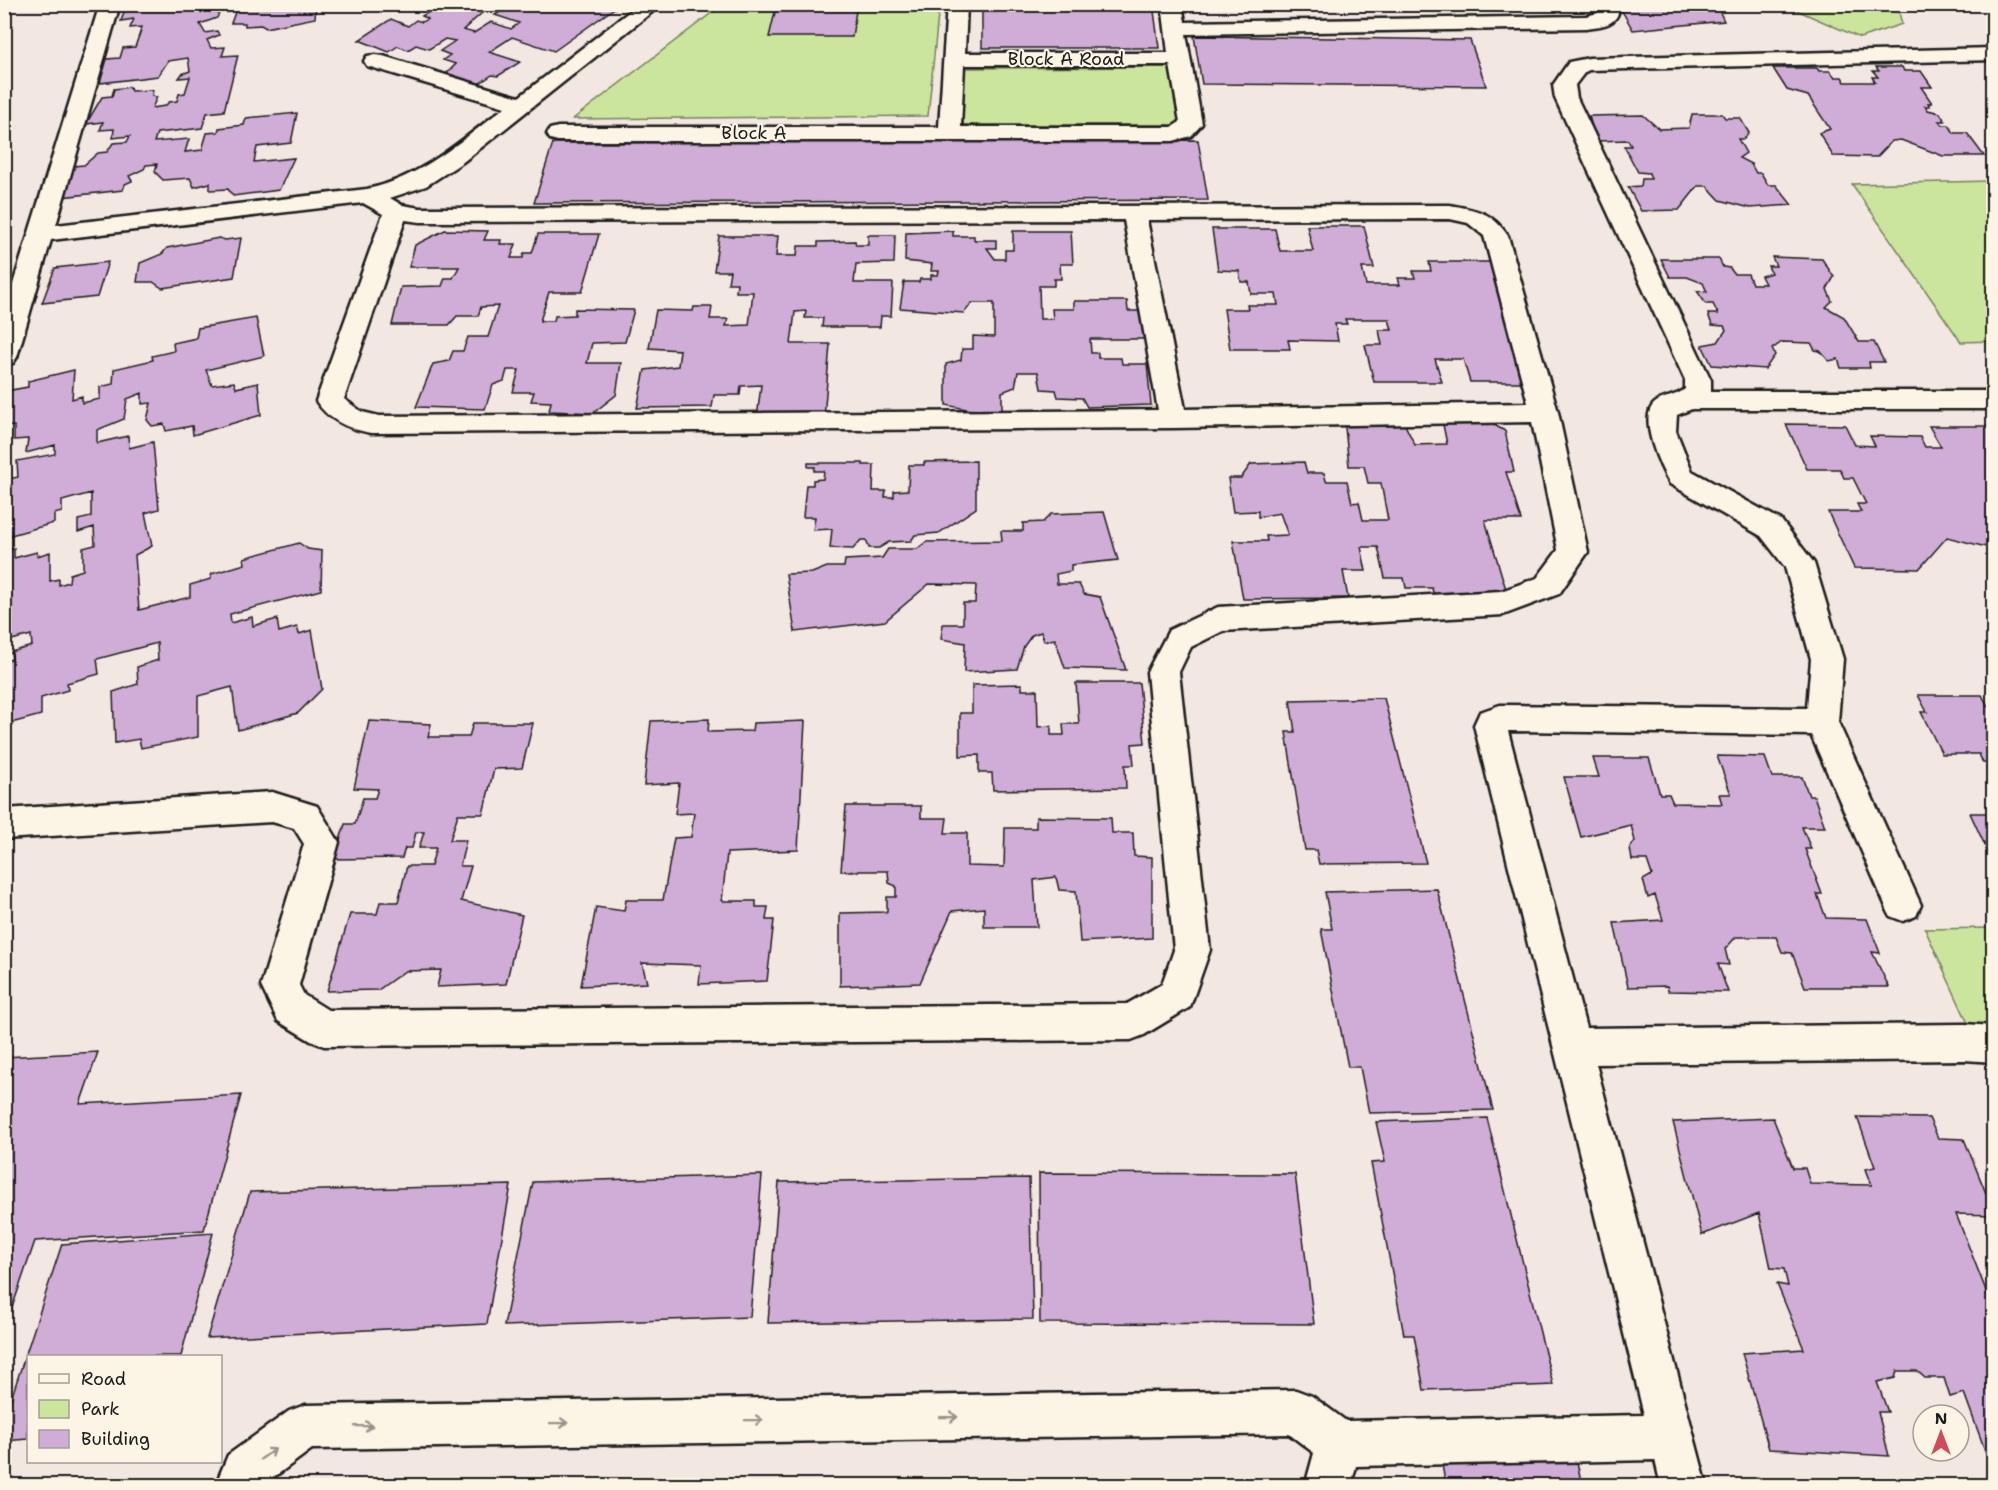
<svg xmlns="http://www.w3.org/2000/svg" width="1998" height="1490" font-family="'Shantell Sans',sans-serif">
<rect width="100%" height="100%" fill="#f3e7e2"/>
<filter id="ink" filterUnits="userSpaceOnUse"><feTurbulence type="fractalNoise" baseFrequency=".0167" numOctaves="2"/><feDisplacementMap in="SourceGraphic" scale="12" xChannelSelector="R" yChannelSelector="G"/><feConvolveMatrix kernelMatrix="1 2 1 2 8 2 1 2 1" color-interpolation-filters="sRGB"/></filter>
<g filter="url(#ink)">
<!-- green -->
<path fill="#cbe59c" stroke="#74805c" stroke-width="1.5" d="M722 5H939L928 116 573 119Z
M1785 5H1897L1902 24 1860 38Z
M1173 67 1182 125H963L964 68Z
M1993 181V341L1961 342 1852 184Z
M1993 928V1078L1925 929Z"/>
<!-- building -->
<path fill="#d0add7" stroke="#1c1c1c" stroke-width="1.5" d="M127 4H188L187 7 200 4H316L315 18 266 28 261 25 245 26V23H231L236 10 228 12 231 5 221 8 217 18 200 24 205 33 217 31 219 35 207 40 211 48 225 47 222 56 238 55 224 111 207 113 202 128 157 133 154 142 189 139 185 152 202 150 207 133 218 132 219 128 244 125 246 118 297 113 291 143 257 147 254 162 294 158 279 190 233 196 228 189 210 190V183L194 187 190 178 163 180 155 172 157 164 146 165 144 169 129 176 132 181 125 184 123 190 61 197 73 166 84 165 98 153 107 152 113 143 127 142 130 136 113 138 114 129 100 130 103 122 86 124 102 97 112 96 114 89 130 87 131 91 153 90 152 96 157 97 152 108 165 106 169 102 177 101 179 94 185 93 190 77 179 78 182 74 190 71 188 58 168 61 158 76 100 83 107 59 120 58 123 48 135 47 142 27 130 28 134 19 121 21Z
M413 4 478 5 472 8 483 12 463 30 474 33 491 22 511 29 519 23 495 15 505 9 499 7 502 4H620L554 51 512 37 489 52 520 62 498 76 492 75 477 85 447 73 456 64 443 60 450 55 440 51 455 41 445 39 429 49 416 45 408 50 398 46 389 52 359 40 391 19 408 26 416 20 422 22 428 19 422 16 429 12 412 6Z
M777 4H857L852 37H769Z
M982 4H1153L1159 48H982Z
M1618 4H1716L1724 21 1633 30Z
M1194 36 1470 40 1486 86 1202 84Z
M1876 67H1902L1904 71H1921L1932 87H1921L1932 103H1928L1930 106H1925L1928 110 1940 113 1945 121H1939L1943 125H1949L1954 133H1967L1984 156H1943L1901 140 1892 141 1877 157 1833 156 1819 133 1830 129 1808 96 1787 90 1773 68H1817L1819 71H1830L1835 77H1842L1845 82H1875L1872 77H1878L1873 71H1879Z
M1692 114H1722L1725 118H1740L1749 133 1744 139H1738L1746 153 1739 158 1751 164 1756 173H1761L1768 185H1776L1792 205 1750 208 1720 200 1707 186H1698L1679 210 1641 211 1628 187 1641 186 1642 179H1651L1649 173 1638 172 1624 146H1631L1628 140 1596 141 1589 116 1643 115 1659 129 1689 128Z
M1198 140 1208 200 534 203 553 143Z
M1307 226H1364L1374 268H1362L1366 285H1400L1398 278H1415L1413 271H1431L1429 262H1493L1534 382H1470L1463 359H1435L1442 382H1374L1365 345H1382L1379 330H1392L1389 319H1345L1347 324H1335L1338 341 1288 340 1290 349H1230L1224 309H1248L1247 305H1278L1276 294H1251L1249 282H1241L1239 271 1218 270 1212 229H1275L1280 251H1313Z
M445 230 488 231 484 240H501L500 244H516L511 258H523L524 253H532L538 234H599L582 292H549L540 321H554L555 316 575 315V309L634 310 625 342 592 343 587 363H621L616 395 593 413 549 411 551 402 531 401 534 392H513L519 370H507L504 381 493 385 485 409 416 407 433 364 449 361 453 351H463L468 337H488L498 306 481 307 478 316H457L449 325H392L401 287 442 286 445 278H453L459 267H409L415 245Z
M953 231V236H974V240H996V248H987L995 259H1005V250H1013V231H1071L1073 264H1060L1061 279H1054V286H1039L1040 319H1053L1052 309H1074V301H1127L1128 311H1142L1145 339H1090L1091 353H1098V358H1121L1122 364H1147L1151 405 1087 407 1082 398 1058 397 1056 390 1041 389 1038 372H1018L1015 387 1002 392V416L946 405V364L961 360 962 349H973V336L994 337V303H972L964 313 900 308 904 282H919L920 279H931V275H938L939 271H931L932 264 905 261 906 233Z
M868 235H895L894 263 856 264 854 283H893L891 316H881L880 327H822L823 318H805L806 311 795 312 791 344H830L824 418H757L761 385 741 386 740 395H714L712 407 637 408 645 370 678 366 680 350 649 348 656 310 693 311 694 307H712L710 319H728L726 326 749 325 753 292H736L737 283H728L730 271H714L719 236H778L776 256H797L798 246H818V242L855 241 856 245H868Z
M219 238 225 240 241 238 234 277 162 288 153 282H137L140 263 162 254 167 248Z
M1772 257 1822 259 1834 277 1827 289 1832 301 1826 307 1844 317 1859 342H1874L1884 362H1869L1870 368H1841L1838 359 1829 361 1820 351 1815 350 1811 343 1782 342 1772 349 1775 355 1765 369 1712 365 1702 345 1718 342 1726 330 1724 326 1712 325 1708 314H1718L1713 304H1706L1697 291 1707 292 1703 283 1687 277H1670L1661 259H1719L1723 267 1730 268 1734 274H1748L1752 284H1765L1761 276 1771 273 1768 266H1776Z
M108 262 97 297 42 303 55 268Z
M256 318 264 356 206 370 212 385 234 382 236 388 258 383 261 415 193 435 192 426 166 431 164 424 152 426 147 420 151 403 142 404V393L127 399 124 419 97 430V443L128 436 129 448 153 442 159 509 145 513 152 546 135 555 139 610 190 597V585L211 579V574L245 564 244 558 299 543 308 549 322 551 321 590 230 614 231 623 252 617 253 626 277 619 279 632 297 627 299 634 312 630 322 689 298 713 238 730 232 687 198 696V737L141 748 139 739 115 743 113 692 138 684 137 667 158 660 157 643 97 659 99 674 67 683 68 690 41 698V715L4 725V661L12 659 11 652 32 646 31 635 4 642V551L14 548V558L37 552V556L50 552V581L59 579V585L69 582 70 574 83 570V548L95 545 94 527 78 532V520L91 517V493L62 501V512L54 514V523L4 537V480L18 477 17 461 55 454V445L26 453 28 439 14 440V426L4 427 6 391 28 387V381L74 370 72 399 82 396V403L100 399V387L113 384 114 369 153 360 152 356 174 351 173 343 196 338 198 328Z
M1400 415 1415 445 1447 444 1442 420 1482 418 1505 431 1514 472H1506L1521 520H1485L1508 596 1434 597 1432 588H1406L1404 578H1385L1378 547H1361L1366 571H1343L1348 598 1243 599 1233 541H1267L1266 536 1288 535 1280 513 1258 517V511L1233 512 1228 478H1241L1251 464 1304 462 1307 473H1324L1326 481H1347L1352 503 1359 502 1363 520H1388L1381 483H1368L1364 466H1349L1344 418Z
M1786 424 1845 425 1855 445 1875 446 1870 436 1920 437 1925 447H1941L1929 426H1991L1994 431V549L1947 537 1919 569 1854 568 1828 512H1861L1857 504H1866L1853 478H1844L1840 469H1807Z
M976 461V508L939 533 915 535 911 541 889 542 879 548H869L866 540H861L853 549 830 548 832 529 813 530 815 517H803L806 485H813V480L823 479 824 471H814L815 467H808V463H863V465H874L873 491H886L885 497H894V491L908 490 909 465H924V462Z
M1104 512 1118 560 1071 565V571L1056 574 1057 584H1079L1084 594 1100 597 1126 670 1065 668 1055 639 1044 641 1041 632 1032 635 1024 646 1017 669 964 672 965 643 941 639 943 624H963V603H975L976 585 929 584 885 621 795 632 786 574 812 573 827 567H844L845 560 882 558 888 549H917L926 542 1002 541 1001 531H1023V523L1043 522 1051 514Z
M1076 683H1139L1145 743 1132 744 1134 765H1125L1126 788 993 790 992 773H979V755L960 756V713H972V685L1022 684V690H1037L1038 727 1051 726V735H1064L1063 724H1079Z
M1918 695H1982L1994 718V764L1983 763 1979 754H1942L1921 712H1927Z
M1384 698 1426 863 1319 864 1316 850H1305L1286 732H1295L1290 700Z
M709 719 708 732 752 731 753 723 805 721 798 850 727 853 722 901H756V907H768L766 920H774L767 981 699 984 701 965 642 963 647 983 581 986 596 907 624 911 626 900H663L674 838 691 837 694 813 675 814 679 783 644 785 651 721Z
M369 721 431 724 428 737H469L473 723H533L522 768 494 769 483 814H458L450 840H466L460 866H471L461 901 522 915 506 984 437 987 441 970 405 971 378 990 327 991 350 914H377L380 902H398L407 866H431L436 848H419L424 832H416L412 848H405L402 858 334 859 345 824H355L363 798H375L378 789 354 788Z
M1717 756 1765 757 1772 777H1802L1809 796H1814L1825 827H1802L1811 849H1805L1822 894H1817L1826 918 1867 919 1880 953 1872 952 1889 987H1805L1792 953 1782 952 1776 937H1736L1725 949 1729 965 1718 964 1728 992 1668 991 1667 986 1628 987 1614 923 1663 920 1655 895 1648 898 1643 880 1652 875 1647 860H1632L1630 848 1635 841 1631 825 1581 837 1564 777H1599L1593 758H1649L1660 794H1669L1673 803 1722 804 1719 794H1731Z
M846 806H921V818H947L945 833H967V866L1004 867 1005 828H1036V817L1111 818 1112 833H1133L1134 856 1152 857V938L1080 942 1076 891 1059 890 1056 877 1034 880 1037 927H984V908L952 911 920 983 840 986V913L887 912V897H896V886L889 883 888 871H841Z
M1970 813H1994V863H1993Z
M1437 889 1493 1110 1369 1113 1360 1067H1348L1321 929H1332L1325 892Z
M98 1052 80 1104 241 1095 204 1230 35 1241 4 1331V1057Z
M1857 1117 1929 1118 1938 1138 1964 1139 1994 1213V1215L1956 1214 1994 1311V1452L1986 1453 1964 1393 1950 1397 1944 1378H1925L1917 1371H1897L1895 1378 1877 1382 1888 1412H1878L1889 1456 1769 1449 1742 1353 1804 1349 1777 1284 1788 1286 1784 1269 1771 1268 1759 1213 1702 1235 1673 1122 1773 1118 1793 1168H1805L1810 1184 1872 1185 1866 1169 1875 1167Z
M1487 1118 1553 1385 1424 1390 1414 1335H1404L1371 1163 1385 1162 1376 1122Z
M1039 1173 1295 1174 1314 1324 1040 1323Z
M762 1175 750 1317 504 1326 533 1182Z
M1029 1178 1033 1319 768 1323 779 1182Z
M511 1185 487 1324 207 1338 250 1192Z
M213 1233 181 1356H28V1439L4 1441V1420L62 1244Z
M1577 1462 1582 1486H1446L1442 1465Z"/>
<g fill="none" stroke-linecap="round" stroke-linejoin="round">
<defs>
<path id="minor" d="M100 4H120L56 225 367 189C421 178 462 140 505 107L367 66 364 61 367 56 375 55 383 56 519 97 639 4H662L463 162 426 186 390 198 402 205 420 208 1450 205C1478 210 1492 212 1508 236L1558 412 1588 552 1559 594 1503 615 1223 631 1191 647 1179 672 1210 950 1190 1007 1144 1035 1131 1040 324 1046 311 1041 278 1021 261 986 304 844 294 828 272 822 4 839V809L272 792 317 806 339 842 299 985 304 995 328 1010 1127 1004 1162 984 1174 950 1147 672 1169 630 1218 607 1501 591 1537 578 1558 550 1532 422 1173 428 371 433C349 429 329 421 316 401L383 214 363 203 51 240 17 357 13 363 4 366V313ZM1450 219 1468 223 1484 236 1528 403 1185 409 1147 220ZM405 220 420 222 1124 220 1158 410 379 416 362 412 344 399Z
M947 4H967L965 53H1168L1162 4H1182L1185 22 1586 16 1598 13 1596 4H1616L1619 9C1617 26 1600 26 1586 28L1186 34 1202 124 1191 136 1173 141H558L550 139 547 134 550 129 558 127H939ZM964 65H1170L1180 122 1172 127H961Z
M1994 48V60L1589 70 1585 72 1575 85 1577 98 1711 380V391H1994V409H1692L1677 415 1676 431 1692 471 1781 520 1814 563 1843 659 1838 722 1921 905 1916 916 1903 921 1890 916 1811 735 1508 731 1586 1028 1964 1024 1994 1026V1062L1964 1060 1596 1064 1707 1486H1661L1655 1460 1356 1466 1351 1486H1305L1314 1453 1289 1434 312 1449 262 1486H215L228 1455 289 1411 305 1405 1296 1390 1312 1396 1346 1421 1644 1415 1474 725 1480 712 1500 705 1807 708 1811 659 1785 567 1761 536 1670 484C1661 469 1637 417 1655 403 1663 396 1676 397 1685 389V380L1555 98 1553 85 1569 62 1589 58Z"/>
</defs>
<!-- minor casing -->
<use href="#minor" stroke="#1c1c1c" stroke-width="5"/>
<!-- minor -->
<use href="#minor" fill="#fcf5e5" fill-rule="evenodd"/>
</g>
<!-- one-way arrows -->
<defs><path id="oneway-shaft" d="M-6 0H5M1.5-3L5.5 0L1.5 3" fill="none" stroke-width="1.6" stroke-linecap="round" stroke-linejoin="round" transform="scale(1.5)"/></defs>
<g stroke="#97938b">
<use href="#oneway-shaft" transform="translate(949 1417) rotate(-1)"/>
<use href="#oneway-shaft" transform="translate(754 1420) rotate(-1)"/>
<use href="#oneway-shaft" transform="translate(559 1423) rotate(-1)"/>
<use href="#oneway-shaft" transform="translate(364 1426) rotate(-1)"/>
<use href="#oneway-shaft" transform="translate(268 1454) rotate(-35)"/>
</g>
</g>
<g text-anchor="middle" stroke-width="4.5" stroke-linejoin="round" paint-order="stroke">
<!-- far-street labels -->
<g font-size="18" fill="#1c1c1c" stroke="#fcf5e5">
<text x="1066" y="65">Block A Road</text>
<text x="754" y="139">Block A</text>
</g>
</g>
<!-- margin -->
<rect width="1998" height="1490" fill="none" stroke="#fcf5e5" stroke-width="24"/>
<rect x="12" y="12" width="1974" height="1466" fill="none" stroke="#1c1c1c" stroke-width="2" filter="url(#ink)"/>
<!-- legend -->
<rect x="27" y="1355" width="195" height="108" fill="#fcf5e5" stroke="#a29e95" stroke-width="1.5"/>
<rect x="39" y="1374" width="30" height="9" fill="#fcf5e5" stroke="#a29e95" stroke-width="1.5"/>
<text x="81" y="1385" font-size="18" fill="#1c1c1c">Road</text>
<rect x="39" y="1400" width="30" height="18" fill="#cbe59c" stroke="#a29e95" stroke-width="1.5"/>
<text x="81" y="1415" font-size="18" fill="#1c1c1c">Park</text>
<rect x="39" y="1430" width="30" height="18" fill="#d0add7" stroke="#a29e95" stroke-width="1.5"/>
<text x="81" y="1445" font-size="18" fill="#1c1c1c">Building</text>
<!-- north arrow -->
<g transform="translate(1941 1433)"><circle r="28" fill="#fcf5e5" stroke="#a29e95" stroke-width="1.5"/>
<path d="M0-4.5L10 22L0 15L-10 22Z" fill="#d1495b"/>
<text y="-9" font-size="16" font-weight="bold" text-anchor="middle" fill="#1c1c1c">N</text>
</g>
</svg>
